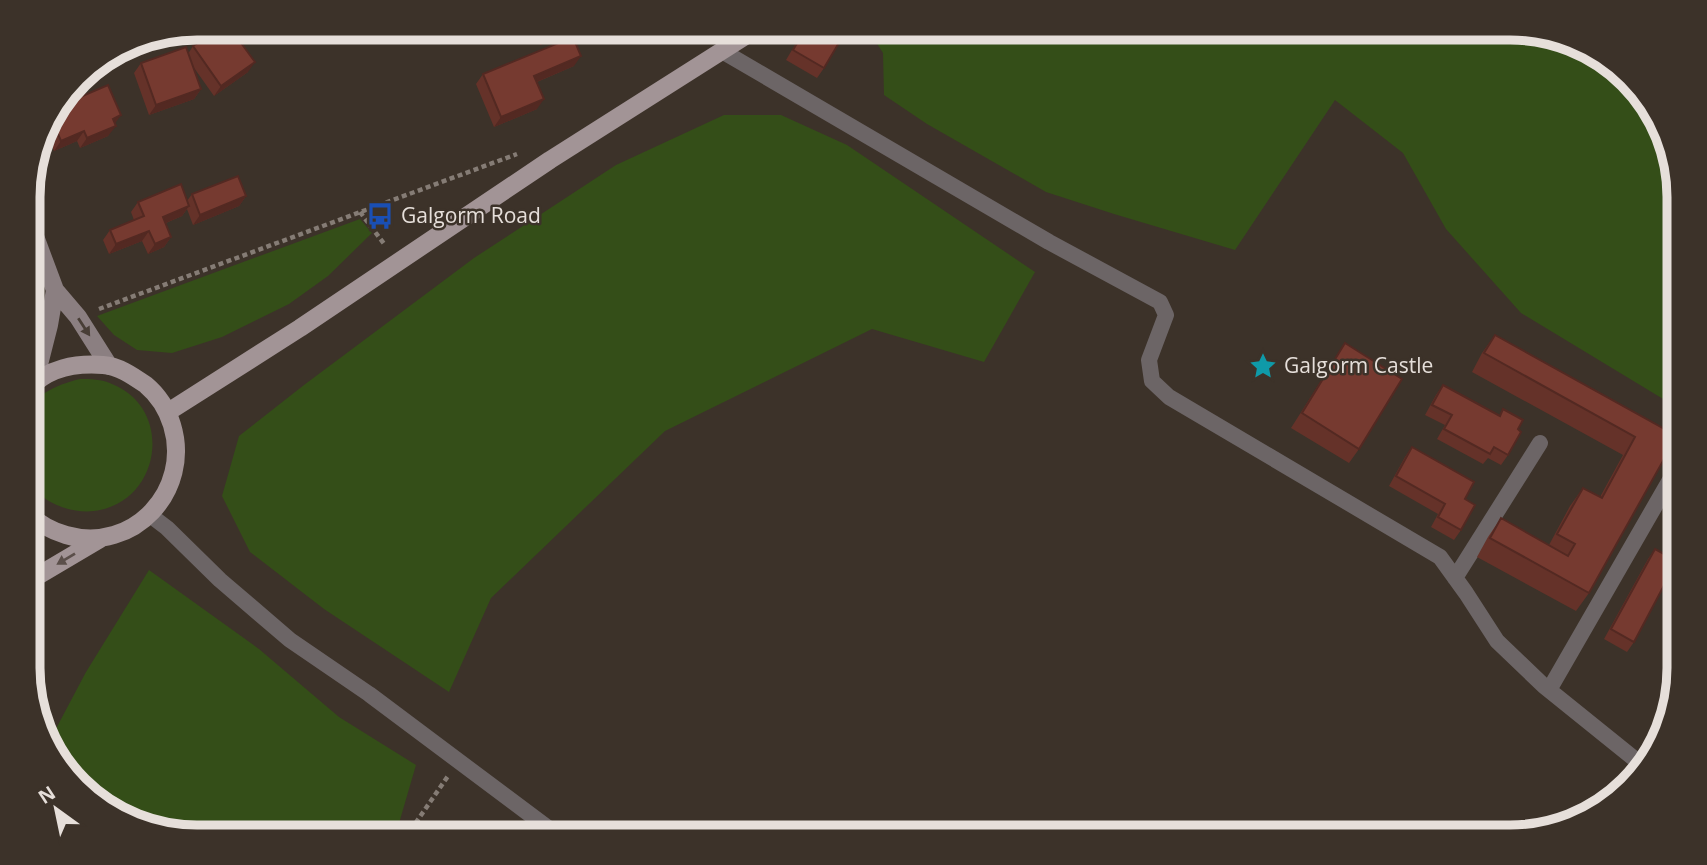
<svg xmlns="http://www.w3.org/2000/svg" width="1707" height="865" font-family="'Open Sans',sans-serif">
<rect width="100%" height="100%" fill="#3c3229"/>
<!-- green -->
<path fill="#344e18" d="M867 28H1510L1584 45 1650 103 1678 175V408L1521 313 1446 229 1403 153 1335 100 1235 250 1114 214 1046 192 927 124 884 95 883 53Z
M724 115H781L847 145 1035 272 984 362 872 329 665 431 491 598 449 692 324 609 250 552 222 496 239 436 304 385 474 258 616 165Z
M360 219 372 233 328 276 289 304 222 337 172 353 137 350 114 335 97 316Z
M80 379C91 379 101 379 112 384 175 409 161 503 94 511 72 514 40 503 30 481 26 472 29 455 29 444 29 436 27 420 29 412 34 393 63 383 80 379Z
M149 570 259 649 339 717 416 765 395 837H197L123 820 63 770 50 740 86 672Z"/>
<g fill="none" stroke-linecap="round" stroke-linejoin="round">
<!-- path -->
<path stroke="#857c75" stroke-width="4.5" stroke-dasharray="5 3.5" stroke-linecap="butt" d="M360 212 385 245
M99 309 517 154
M406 837 448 776"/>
<!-- lane -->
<path stroke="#6c6566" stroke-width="16" d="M722 51 1049 242 1160 302 1166 315 1149 360 1152 381 1169 397 1440 557 1466 593 1497 641 1544 686 1642 765
M150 515 167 528 220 580 290 640 369 694 560 837
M1455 578 1540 443
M1549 690 1674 473"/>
<!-- secondary -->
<path stroke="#8b7f81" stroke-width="18" d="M28 222 33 231 55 290 78 317 109 366
M34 384 49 325 55 290"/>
<!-- primary -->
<path stroke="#a29496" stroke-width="18" d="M29 389C47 368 76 363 103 365 119 366 133 376 146 385 158 395 167 409 172 425 192 490 134 554 66 535 52 531 39 524 29 514
M168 412 300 328 550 160 758 28
M29 581 100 539"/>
</g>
<!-- wall -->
<path fill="#653229" d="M532 28H567L563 34 540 45Z
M805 28H829L824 68 817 78 786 60Z
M193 46 248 72 214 96 192 65 201 89 194 99 149 115 134 73 141 63 188 54Z
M574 66 537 82V109L494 127 476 84 483 74Z
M59 106 115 124 108 136 80 148 77 141 54 151 44 128Z
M192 194 246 196 239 206 193 225 187 209 182 216 166 223 171 237 164 247 148 254 142 241 109 254 103 240 110 230 134 220 131 212 138 202 187 201Z
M1495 335 1677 436 1589 593 1576 611 1477 557 1488 537 1501 518 1549 545 1570 506 1583 488 1600 497 1623 455 1472 372 1482 353Z
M1345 343 1359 449 1349 463 1291 428Z
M1443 385 1499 416 1503 409 1518 429 1508 455 1501 465 1488 458 1483 464 1437 439 1445 425 1425 415 1436 395Z
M1412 447 1461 530 1454 540 1431 527 1438 514 1389 486 1405 457Z
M1655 549 1634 642 1627 652 1604 639 1648 559Z"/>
<!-- shaded-wall -->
<path fill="#532922" d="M562 28H567L563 34 540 45 547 35Z
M581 56 574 66 527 86 534 76Z
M255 62 248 72 214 96 221 86Z
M201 89 194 99 149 115 156 105Z
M544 99 537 109 494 127 501 117Z
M121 115 114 125 113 119Z
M116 126 108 136 80 148 87 138Z
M84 131 77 141 54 151 61 141Z
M246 196 239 206 193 225 200 215Z
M189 206 182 216 156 227 163 217Z
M149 231 142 241 109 254 116 244Z
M171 237 164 247 148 254 155 244Z"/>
<!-- building -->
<path fill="#763a30" stroke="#532922" stroke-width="2" d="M219 28H230L255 62 221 86 193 46Z
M544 28H562L547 35Z
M806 28H829L843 36 824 68 793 50Z
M573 37 581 56 534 76 544 99 501 117 483 74Z
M186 47 201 89 156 105 141 63Z
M108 85 121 115 113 119 116 126 87 138 84 131 61 141 51 118 62 113 59 106Z
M238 176 246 196 200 215 192 194Z
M181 184 189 206 163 217 171 237 155 244 149 231 116 244 110 230 144 216 138 202Z
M1495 335 1677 436 1589 593 1490 538 1501 518 1568 556 1575 544 1557 534 1583 488 1602 498 1635 437 1484 353Z
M1345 343 1402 379 1359 449 1302 413Z
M1443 385 1500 416 1503 409 1523 420 1518 429 1521 432 1508 455 1494 447 1490 454 1444 429 1452 415 1432 405Z
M1412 447 1474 482 1465 499 1475 505 1461 530 1438 517 1445 504 1396 476Z
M1655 549 1677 561 1634 642 1611 629Z"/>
<!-- one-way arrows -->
<defs><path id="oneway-solid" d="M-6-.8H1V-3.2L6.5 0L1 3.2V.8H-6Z" transform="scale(1.75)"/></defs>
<use fill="#483e36" href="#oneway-solid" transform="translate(84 327) rotate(57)"/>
<use fill="#5b4f4a" href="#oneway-solid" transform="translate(66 559) rotate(149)"/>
<!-- icons -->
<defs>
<symbol id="bus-bare" viewBox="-9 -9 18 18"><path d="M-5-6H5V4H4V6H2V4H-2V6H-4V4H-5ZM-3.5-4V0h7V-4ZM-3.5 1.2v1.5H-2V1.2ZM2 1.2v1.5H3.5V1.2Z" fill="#1a4fb4" stroke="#3c3229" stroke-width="2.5" paint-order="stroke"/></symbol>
<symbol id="sight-bare" viewBox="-9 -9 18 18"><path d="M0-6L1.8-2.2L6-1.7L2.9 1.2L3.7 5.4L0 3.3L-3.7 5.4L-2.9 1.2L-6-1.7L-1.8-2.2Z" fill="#0f9aa8" stroke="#3c3229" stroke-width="2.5" paint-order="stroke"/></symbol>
</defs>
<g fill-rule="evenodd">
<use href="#bus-bare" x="361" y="197" width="38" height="38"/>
<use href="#sight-bare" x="1244" y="347" width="38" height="38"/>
</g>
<g text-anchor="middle" stroke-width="5" stroke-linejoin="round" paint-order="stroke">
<!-- poi labels -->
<g font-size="21" fill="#e6dfda" stroke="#3c3229" text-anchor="start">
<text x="401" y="223">Galgorm Road</text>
<text x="1284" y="373">Galgorm Castle</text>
</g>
</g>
<!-- crop -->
<path d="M0 0H1707V865H0ZM197 40H1510A157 157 0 0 1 1667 197V668A157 157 0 0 1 1510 825H197A157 157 0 0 1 40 668V197A157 157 0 0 1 197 40Z" fill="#3c3229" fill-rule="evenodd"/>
<path fill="none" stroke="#e6dfda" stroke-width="9" d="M197 40H1510A157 157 0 0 1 1667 197V668A157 157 0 0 1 1510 825H197A157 157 0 0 1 40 668V197A157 157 0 0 1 197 40Z"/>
<!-- north arrow -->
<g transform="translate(56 809) rotate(327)" stroke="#3c3229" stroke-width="5" paint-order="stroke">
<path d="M0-5L12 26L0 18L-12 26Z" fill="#e6dfda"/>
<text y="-10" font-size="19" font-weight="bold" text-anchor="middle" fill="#e6dfda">N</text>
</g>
</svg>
